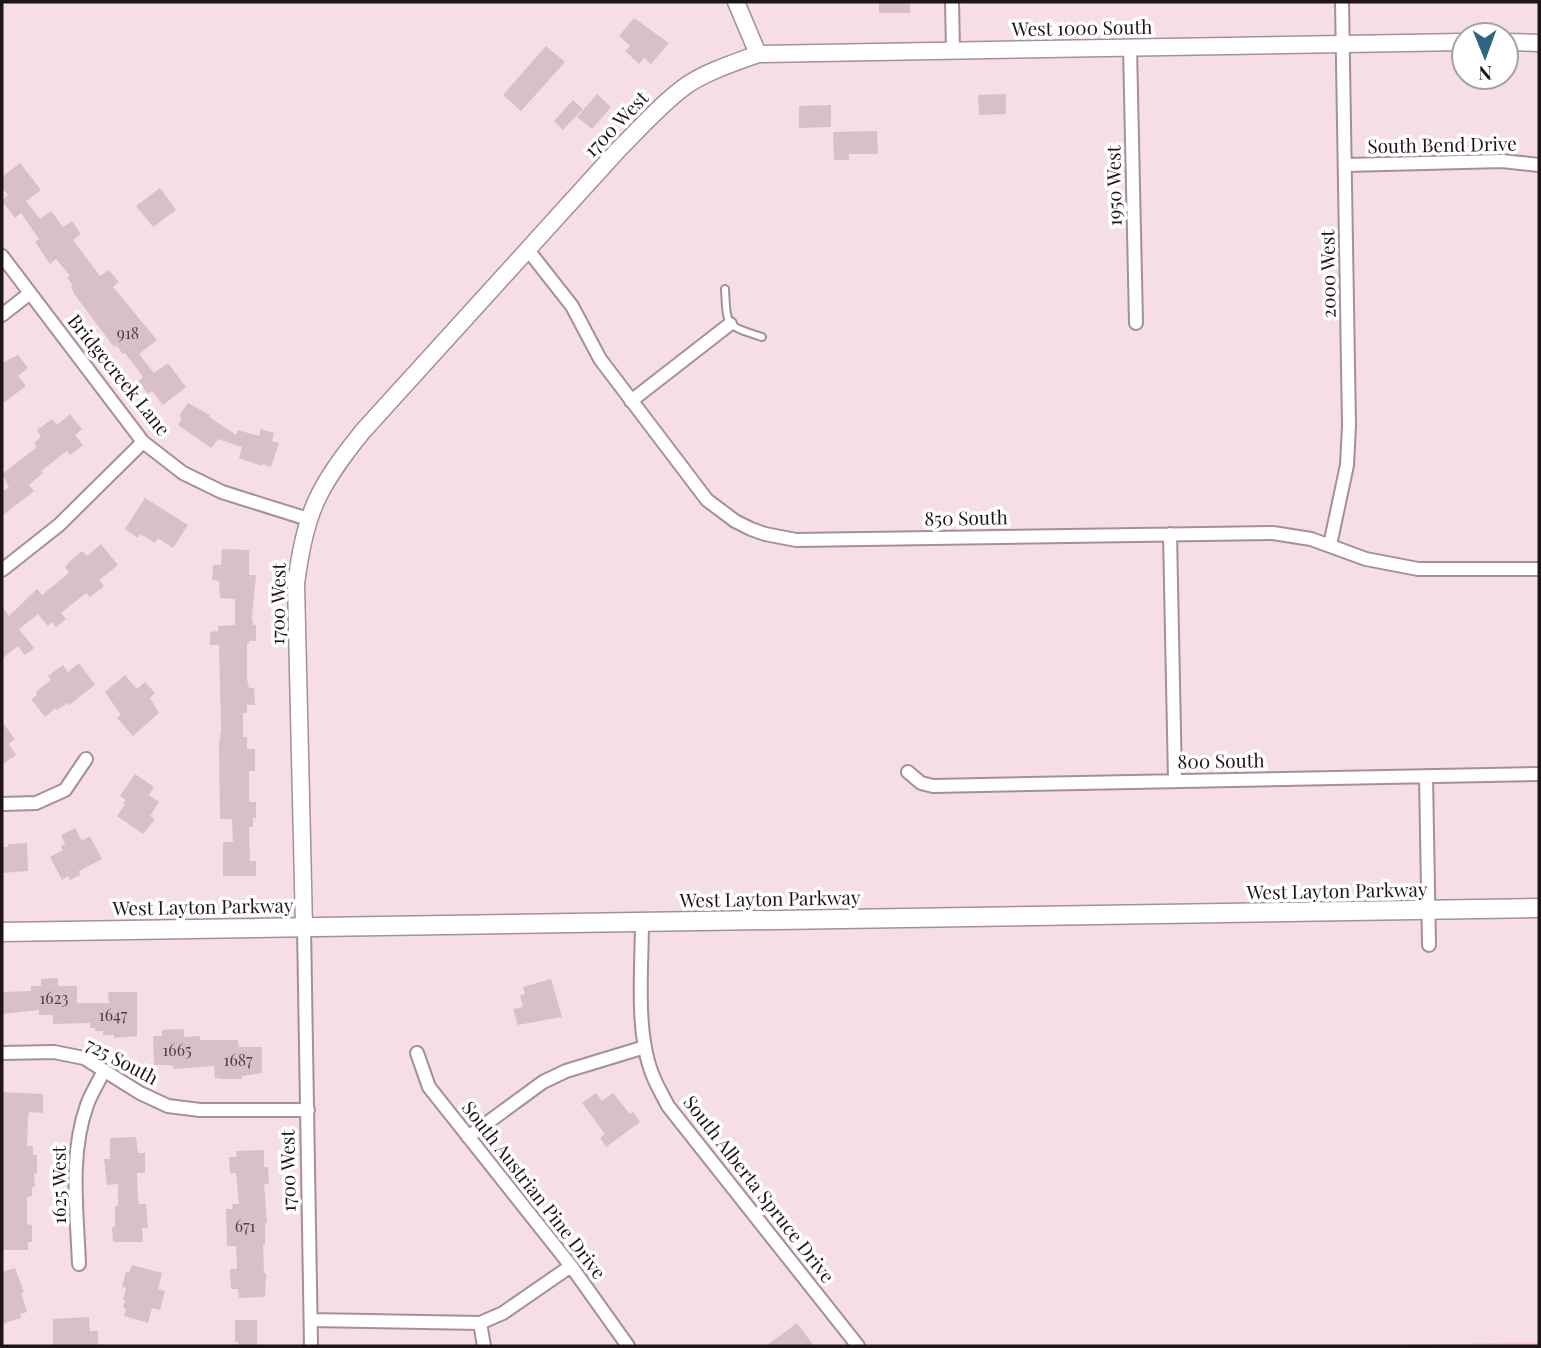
<svg xmlns="http://www.w3.org/2000/svg" width="1541" height="1348" font-family="'Playfair Display',serif">
<rect width="100%" height="100%" fill="#f6dee8"/>
<!-- green -->
<path fill="#fdc6dd" d="M1539 1342V1346H1363Z"/>
<!-- building -->
<path fill="#d7c0c9" d="M879 2H910V13H879Z
M634 18 669 43 651 64 644 58 639 64 625 51 630 46 619 36Z
M546 46 565 62 521 111 503 95Z
M597 94 611 107 592 129 577 117Z
M1006 94V114L979 115 978 95Z
M573 100 583 109 563 130 554 121Z
M831 105V127L799 128V106Z
M877 131 878 154H849V160H834L833 132Z
M20 163 41 190 26 201 40 219 51 211 63 227 72 221 81 234 73 240 100 276 109 270 119 282 113 287 157 340 139 354 154 373 168 363 186 387 163 405 152 391 148 394 138 381 143 377 125 353 123 354 116 345 114 347 75 295 71 287 73 285 67 278 70 276 56 259 50 264 35 242 39 239 21 213 15 218 2 201 8 195 2 188V177Z
M160 188 176 210 153 227 136 206Z
M18 355 28 368 18 376 26 386 2 404V363Z
M188 403 210 415 209 417 236 435 238 430 259 436 261 429 274 433 272 441 279 443 271 467 263 464 262 466 239 458 242 447 218 439 211 448 178 425 182 419 179 416Z
M70 414 82 429 75 435 83 445 70 455 67 451 41 471 43 473 29 485 34 491 2 516V492L9 487 2 474 37 447 34 443 41 437 37 430 52 419 57 425Z
M145 498 188 525 173 548 158 538 155 543 140 534 138 538 125 529Z
M101 544 118 565 99 580 104 586 90 597 86 593 61 613 66 619 56 627 52 622 48 626 38 614 19 629 34 648 25 655 18 646 2 659V606L9 616 37 589 42 595 69 573 65 567 70 561 82 551 87 556Z
M222 549 249 550V575H256L252 617 253 625H256V641H249V644H247V679L249 688H254L255 705H247V713H243V737H247V749H255V771H249V802H256V818H253V827H249L250 861H256V876H223V842H233L232 819H220L219 745 221 728 219 645H210V632L218 631V626L235 625V599L220 598 219 581 212 580 213 565H221Z
M79 663 95 685 69 705 68 703 57 710 56 708 45 717 31 699 37 695 36 692 51 680 48 676 63 665 68 672Z
M125 675 137 689 145 682 155 693 150 698 159 713 133 736 117 718 121 715 105 692Z
M2 722 15 739 9 744 16 755 2 765Z
M135 774 154 787 149 795 159 802 150 816 155 819 143 834 117 816 125 804 123 803 126 800 120 796Z
M75 828 82 841 90 836 102 859 79 871 80 875 70 880 68 876 62 880 50 857 63 850 61 846 65 844 61 835Z
M27 843 28 871 2 873V847H8V844Z
M58 978V986H77V1003H109L108 992H137V1036L114 1038V1035H103V1031H95V1028H90V1023L53 1024V1015H39V1010L2 1014V992L31 991V986H41V979Z
M551 979 562 1017 518 1025 513 1009 523 1007 520 995 525 994 523 987Z
M184 1029V1037L200 1036V1040H238L239 1047H262V1073L242 1076V1079H222L215 1078 214 1066 173 1069V1066L167 1065H154L153 1036H162V1030Z
M2 1092 43 1094V1113L29 1112 28 1118 27 1146H33V1155H37V1173L34 1174 35 1187H32V1196L27 1197V1224L32 1225V1242H28V1250H2Z
M596 1093 602 1101 613 1093 630 1114 633 1112 640 1122 606 1147 600 1138 605 1134 582 1103Z
M136 1137 138 1153H145V1173H137L138 1200 139 1204H146L148 1228H142L143 1242H116L113 1241 112 1227H115V1206H118V1184L107 1185 104 1159H110V1138Z
M264 1150V1167H268L269 1184H264L267 1223H265V1245H263L264 1273H266L265 1297 239 1298 238 1289H231L230 1269H237L236 1246H227L226 1209H233L232 1204H239L236 1173H230L229 1157H237L236 1151Z
M132 1265 162 1273 158 1289 165 1291 160 1310 152 1308 148 1323 124 1316 126 1309 123 1308 125 1300H123L126 1288 122 1287 126 1272 129 1273Z
M15 1268 24 1292 21 1293 27 1312 20 1314 21 1318 2 1324V1272Z
M89 1317 90 1331H98V1346H53V1319Z
M235 1320H257V1346H238V1342H235Z
M797 1323 814 1346H766Z"/>
<g fill="none" stroke-linecap="round" stroke-linejoin="round">
<defs>
<path id="service" d="M725 289C727 327 725 325 762 337"/>
<path id="minor" d="M952 2 953 50
M1130 48 1136 323
M1346 165 1502 161 1539 165
M528 250 572 306 600 359 707 500 735 521 751 529 765 534 796 540 1273 533 1311 539 1366 559 1418 569H1539
M2 256 143 442 183 473 222 492 308 519
M2 315 30 293
M631 401 730 324
M1170 534 1175 781
M1330 545 1347 465 1349 426 1342 2
M2 570 59 525 143 442
M908 772 921 783 933 786 1539 774
M1426 776 1429 945
M2 804 36 803 65 790 86 759
M642 922C642 969 635 1032 653 1076 657 1086 663 1096 668 1106L858 1346
M304 927 311 1346
M2 1053 54 1052 84 1058 140 1093 168 1106 200 1110H308
M417 1053 429 1087 571 1266 628 1346
M468 1137 543 1082 566 1071 645 1047
M79 1264C77 1212 69 1155 87 1105 91 1093 99 1082 104 1070
M311 1320 480 1323 503 1313 571 1266
M480 1323 484 1346"/>
<path id="tertiary" d="M736 2 758 54
M1506 42 1539 43
M304 927 296 584C305 512 318 487 363 431L619 149C641 127 662 103 687 85 708 71 734 63 758 54L1464 42"/>
<path id="secondary" d="M2 932 1539 908"/>
</defs>
<!-- service casing -->
<use href="#service" stroke="#a58f98" stroke-width="10"/>
<!-- minor casing -->
<use href="#minor" stroke="#a58f98" stroke-width="16"/>
<!-- tertiary casing -->
<use href="#tertiary" stroke="#a58f98" stroke-width="19"/>
<!-- secondary casing -->
<use href="#secondary" stroke="#a58f98" stroke-width="21"/>
<!-- service -->
<use href="#service" stroke="#fff" stroke-width="6"/>
<!-- minor -->
<use href="#minor" stroke="#fff" stroke-width="12"/>
<!-- tertiary -->
<use href="#tertiary" stroke="#fff" stroke-width="16"/>
<!-- secondary -->
<use href="#secondary" stroke="#fff" stroke-width="18"/>
</g>
<g text-anchor="middle" stroke-width="7" stroke-linejoin="round" paint-order="stroke">
<!-- number labels -->
<g font-size="16" fill="#4c4045">
<text x="128" y="339">918</text>
<text x="54" y="1004">1623</text>
<text x="113" y="1021">1647</text>
<text x="177" y="1056">1665</text>
<text x="238" y="1066">1687</text>
<text x="245" y="1232">671</text>
</g>
<!-- street labels -->
<g font-size="19" fill="#1d1519" stroke="#fff">
<text transform="translate(1082 28) rotate(-1)" y="7">West 1000 South</text>
<text transform="translate(616 124) rotate(-46)" y="7">1700 West</text>
<text transform="translate(1442 145) rotate(-1)" y="7">South Bend Drive</text>
<text transform="translate(1114 186) rotate(-91)" y="7">1950 West</text>
<text transform="translate(1328 274) rotate(-91)" y="7">2000 West</text>
<text transform="translate(119 375) rotate(51)" y="7">Bridgecreek Lane</text>
<text transform="translate(966 518) rotate(-1)" y="7">850 South</text>
<text transform="translate(278 604) rotate(-89)" y="7">1700 West</text>
<text transform="translate(1221 761) rotate(-1)" y="7">800 South</text>
<text transform="translate(1337 891) rotate(-1)" y="7">West Layton Parkway</text>
<text transform="translate(770 899) rotate(-1)" y="7">West Layton Parkway</text>
<text transform="translate(203 907) rotate(-1)" y="7">West Layton Parkway</text>
<text transform="translate(122 1061) rotate(28)" y="7">725 South</text>
<text transform="translate(288 1171) rotate(-91)" y="7">1700 West</text>
<text transform="translate(59 1185) rotate(-90)" y="7">1625 West</text>
<text transform="translate(759 1189) rotate(52)" y="7">South Alberta Spruce Drive</text>
<text transform="translate(534 1190) rotate(52)" y="7">South Austrian Pine Drive</text>
</g>
</g>
<!-- border -->
<rect width="1541" height="1348" fill="none" stroke="#1d1519" stroke-width="7"/>
<!-- north arrow -->
<g transform="translate(1485 56) rotate(179)"><circle r="33" fill="#ffffff" stroke="#a5a1a3" stroke-width="2"/>
<path d="M0-5L12 26L0 18L-12 26Z" fill="#2c677f"/>
<text y="-10" font-size="19" font-weight="bold" text-anchor="middle" fill="#1d1519">N</text>
</g>
</svg>
